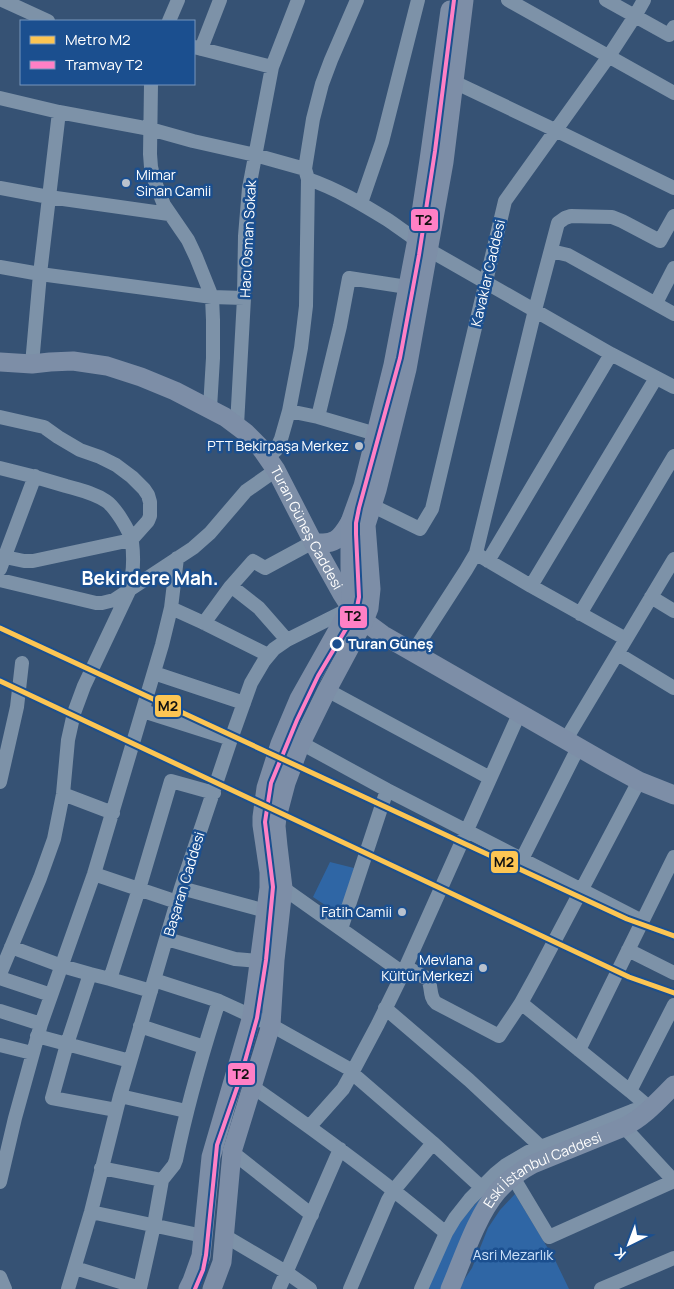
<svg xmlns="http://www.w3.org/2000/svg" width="674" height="1289" font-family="Manrope,sans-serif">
<rect width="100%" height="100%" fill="#365274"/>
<!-- green -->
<path fill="#2f66a5" d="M330 862 354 868 340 915 313 897Z
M486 1192 445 1289H426L437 1264 459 1223Z
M515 1194 555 1260 569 1289H458L472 1268 488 1228 500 1210Z"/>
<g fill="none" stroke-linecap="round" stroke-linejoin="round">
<!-- minor -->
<path stroke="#7d92a8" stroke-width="14" d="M2 0 48 21
M508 0 674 93
M606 0 669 35 674 27
M169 21 178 0
M194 47 272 67
M201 49 220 0
M454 82 555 130 674 188
M151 84 150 154 151 167 155 182 164 205 188 240 196 257 212 297 213 320V358L210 408
M0 98 59 112 150 129 193 141 255 155 305 169
M308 179C337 189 362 204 388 220 402 230 416 239 429 250L611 354 674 387
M0 188 49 197 169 214
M361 203 382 142 418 0
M551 251 568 255 674 314
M0 267 40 274 212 297 244 298
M656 303 674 268
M32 364 40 274 59 112
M289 411 318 417 376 434
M0 417 44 427 58 437 80 450 100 457 116 465 132 477 144 489 148 495 150 502V516L148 521 131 540 33 561H24L5 557
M318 417 340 326 349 278 407 287
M237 425 244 298 245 236 249 188 272 67 298 0
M268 457 276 450 281 439 289 411 301 348 306 306 308 179 305 169 313 119 322 84 331 60 357 0
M0 468C22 473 44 479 66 486 80 490 94 493 106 501 115 507 130 531 132 542 134 558 133 576 129 591L84 686 74 713 68 740 63 794 54 839 40 878 0 974
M373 506 420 529 432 509 505 201 609 56 635 16 644 0
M480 556 531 586 626 639
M488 561 611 354
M0 569 35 476
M0 580 96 603H102L114 600 193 548 210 533 246 491 276 470
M231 586 259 608 287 640
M531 586 656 378
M651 597 674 611
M171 608 204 623 268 655
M580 614 674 456
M204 623 231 586 253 561 265 568 313 542
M413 652 466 570 476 553 535 310 558 223 565 218 571 216 612 217 622 221 660 241 674 216
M618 654 674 688
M154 673 244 703
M327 690 490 778
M143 711 231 739
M565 741 674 559
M301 743 387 790 642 921
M0 782 17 707 22 663
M63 794 113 813
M522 859 578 748
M94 874 177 902
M181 888 266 911
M283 888 403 973
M341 929 387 790
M167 939 235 959 259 961
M11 947 62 966 90 974
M628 950 674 973
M406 967 428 979C432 987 429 997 436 1003L499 1036 521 1003 537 974 639 781
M0 978 51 995
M110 979 151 991
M154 980 219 1001
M521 1003 630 1091 651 1109
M385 1008 469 1080 541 1147
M0 1011 41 1024
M140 1026 204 1047
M37 1036 130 1061
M0 1045 32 1053
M579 1050 674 857
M352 1073 433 1143 481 1187
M253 1087C319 1133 384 1181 446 1233
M630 1091 674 1005
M120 1096 186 1111
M116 1110 52 1098 67 1044 90 974 110 979 139 889 171 781 214 793
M310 1126 343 1089 353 1071 378 1024 403 973 519 714
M624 1127 674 1181
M232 1152 312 1215
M101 1168 162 1180
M513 1177 549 1237 674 1181
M0 1182 15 1118 41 1024 94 874 162 645 171 608 177 558
M91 1212 203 1236
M225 1236 286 1272 310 1289
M75 1268 140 1288 154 1225 162 1180 174 1165 176 1160C187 1106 202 1054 219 1001L271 1025 353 1071
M0 1277 5 1289
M68 1289 91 1212 120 1096 181 888 231 739 251 683 264 661 274 649 287 640 351 608
M279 1289 340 1149
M350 1289 388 1200 394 1190 433 1143
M421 1289 446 1233 455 1218 470 1199 495 1174 506 1165 528 1152 632 1111 638 1109H651
M601 1289 674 1258"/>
<!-- major -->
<g stroke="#7d8ea7" stroke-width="19">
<path id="s1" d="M0 362 32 364 50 362 73 361 107 366 141 377 175 391 225 417 245 432 260 447 276 470 313 542 342 594 351 608 364 621 383 635 606 763 639 781 674 795"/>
<path d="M313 542C334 546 340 539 350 522"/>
<path d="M351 608 350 566V522L363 486 393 365 417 239 429 160 450 10"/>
<path d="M188 1289 192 1281 201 1256 211 1157 252 1016 269 888V872L262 825V817L266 788 280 744 299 699 344 619 351 608"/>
<path d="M212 1289 222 1262 232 1152 271 1025 275 960 283 888 278 846 276 826 277 817 286 783 301 743 327 690 364 621 369 608 371 589 366 525 377 490 407 369 444 162 464 0"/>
<path id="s2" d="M450 1289C463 1259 476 1217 497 1192 507 1180 520 1171 533 1164L624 1127C644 1117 658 1101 674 1085"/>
</g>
<defs>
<path id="tram-1" d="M195 1289 203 1270 206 1255 217 1145 240 1079 257 1018 266 960 273 887 265 822 271 783 297 720 318 676 356 612 359 597 356 534V523L359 508 400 358 419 255 435 151 454 0"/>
</defs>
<!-- tram-1 casing -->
<use href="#tram-1" stroke="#1b4f8f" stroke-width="8"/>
<!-- tram-1 -->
<use href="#tram-1" stroke="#ff80c5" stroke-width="4"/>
<defs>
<path id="metro-1" d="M0 628 627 919 674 936
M0 681 629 977 674 993"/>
</defs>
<!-- metro-1 casing -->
<use href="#metro-1" stroke="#1b4f8f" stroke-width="9"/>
<!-- metro-1 -->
<use href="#metro-1" stroke="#fcc553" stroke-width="5"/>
</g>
<!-- markers -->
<g fill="#b9c2ce" stroke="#1b4f8f" stroke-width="2">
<circle cx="126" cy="183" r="5"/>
<circle cx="359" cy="446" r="5"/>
<circle cx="402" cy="912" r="5"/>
<circle cx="483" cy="968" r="5"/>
</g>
<circle fill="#1b4f8f" stroke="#fff" stroke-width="2.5" cx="337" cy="644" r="6"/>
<g text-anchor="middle" stroke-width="5" stroke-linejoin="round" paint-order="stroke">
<!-- poi labels -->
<g font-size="14" fill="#fff" stroke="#1b4f8f" text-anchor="end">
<text x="136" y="180" text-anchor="start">Mimar<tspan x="136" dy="16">Sinan Camii</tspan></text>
<text x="349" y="451">PTT Bekirpaşa Merkez</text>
<text x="392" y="917">Fatih Camii</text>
<text x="473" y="965">Mevlana<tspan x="473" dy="16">Kültür Merkezi</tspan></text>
</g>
<!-- street labels -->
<g font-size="14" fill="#fff" stroke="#1b4f8f">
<text transform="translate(248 239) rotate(-87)" y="5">Hacı Osman Sokak</text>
<text transform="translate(488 273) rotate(-77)" y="5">Kavaklar Caddesi</text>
<text dy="5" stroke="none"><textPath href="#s1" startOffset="376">Turan Güneş Caddesi</textPath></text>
<text transform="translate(184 884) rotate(-73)" y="5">Başaran Caddesi</text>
<text dy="5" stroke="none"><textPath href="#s2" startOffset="159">Eski İstanbul Caddesi</textPath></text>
</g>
<!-- stop labels -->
<g font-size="14" font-weight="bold" fill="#fff" stroke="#1b4f8f" text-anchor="start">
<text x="348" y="649">Turan Güneş</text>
</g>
<!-- park labels -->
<g font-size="14" fill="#cfe3fa" stroke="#1b4f8f">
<text x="513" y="1260">Asri Mezarlık</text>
</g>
<!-- district labels -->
<g font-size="19" font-weight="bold" fill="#fff" stroke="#1b4f8f">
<text x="150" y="585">Bekirdere Mah.</text>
</g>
</g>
<g stroke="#1b4f8f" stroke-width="2">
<rect x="410" y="208" width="29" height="24" rx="5" fill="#ff80c5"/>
<rect x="339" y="605" width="29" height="24" rx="5" fill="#ff80c5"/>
<rect x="154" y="694" width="28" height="24" rx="5" fill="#fcc553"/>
<rect x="490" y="850" width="29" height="24" rx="5" fill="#fcc553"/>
<rect x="227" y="1062" width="29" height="24" rx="5" fill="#ff80c5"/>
</g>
<g font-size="14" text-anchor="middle" font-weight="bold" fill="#111">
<text x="424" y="225">T2</text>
<text x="353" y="621">T2</text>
<text x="168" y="711">M2</text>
<text x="504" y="867">M2</text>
<text x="241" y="1079">T2</text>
</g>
<!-- legend -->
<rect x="20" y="20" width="175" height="65" fill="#1b4f8f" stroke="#7695bc"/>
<rect x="30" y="36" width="25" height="8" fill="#fcc553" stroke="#7695bc"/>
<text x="65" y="45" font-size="15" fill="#ffffff">Metro M2</text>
<rect x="30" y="61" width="25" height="8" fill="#ff80c5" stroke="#7695bc"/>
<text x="65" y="70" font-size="15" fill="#ffffff">Tramvay T2</text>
<!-- north arrow -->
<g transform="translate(629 1244) rotate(222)" stroke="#1b4f8f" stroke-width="4" paint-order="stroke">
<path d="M0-4L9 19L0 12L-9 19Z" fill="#ffffff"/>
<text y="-8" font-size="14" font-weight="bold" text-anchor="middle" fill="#ffffff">K</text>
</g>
</svg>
